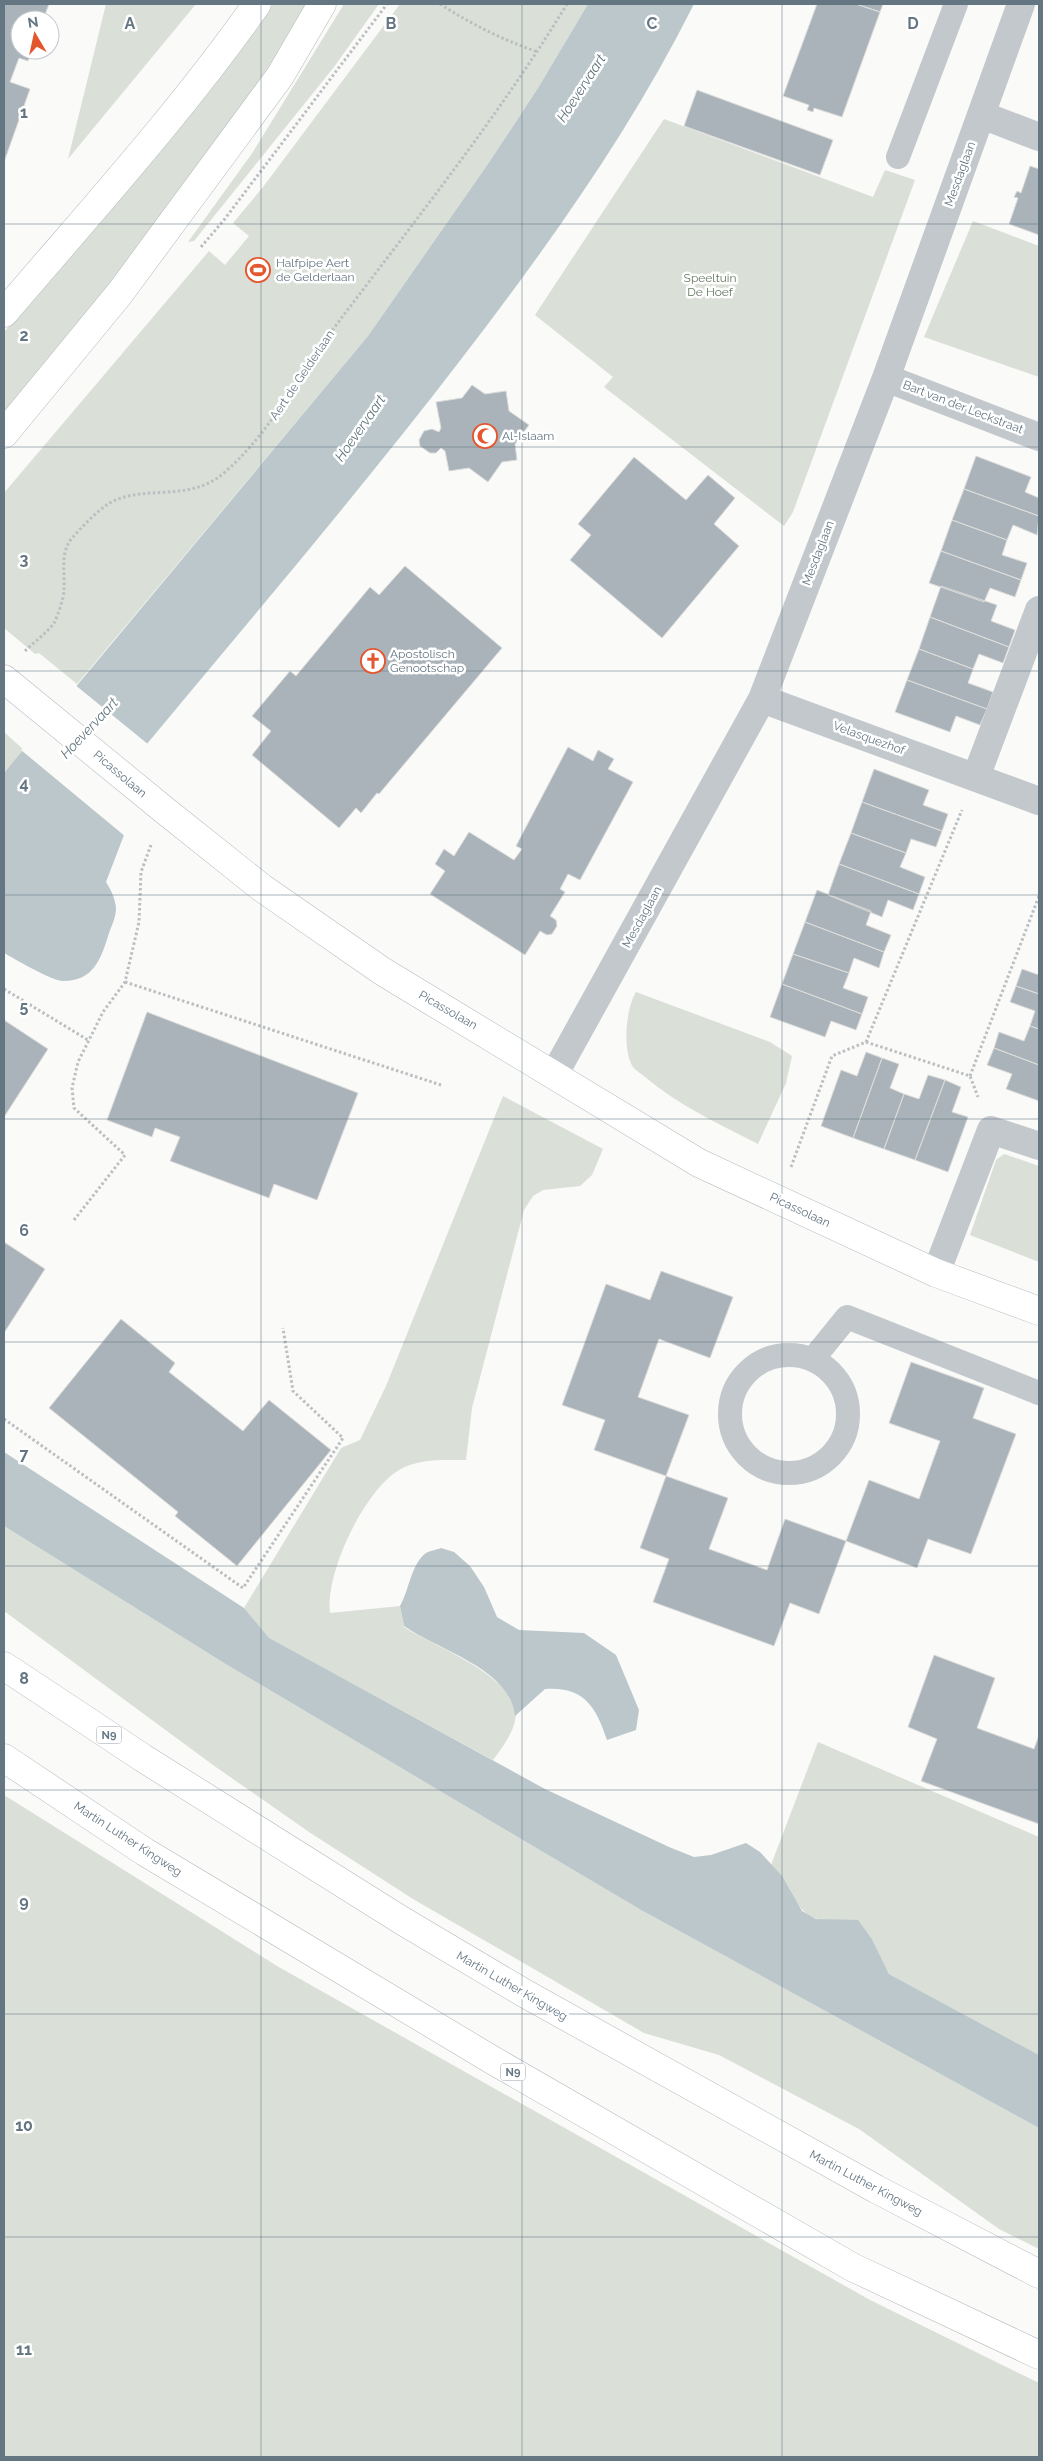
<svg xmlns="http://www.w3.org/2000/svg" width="1043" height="2461" font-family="Raleway,sans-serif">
<rect width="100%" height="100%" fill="#fafaf8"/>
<!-- green -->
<path fill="#dadfd7" d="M106 4H196L68 159Z
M273 4H313L206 170 4 421V332L200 97Z
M344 4H379L334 67 194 241 188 242 253 152Z
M400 4H588L538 88 490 161 368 336 77 684 39 653 35 654 4 628V493L209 251 225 265 249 236 233 223 263 187Z
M664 119 873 197 885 170 915 180 793 512 784 526 604 387 613 377 535 315Z
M973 221 1039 246V377L924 337Z
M4 732 24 750 4 773Z
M636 992 770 1042 792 1056 786 1083 758 1144C719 1124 678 1105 645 1077 642 1074 636 1071 633 1067 622 1050 626 1008 636 992Z
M503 1096 603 1149 592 1175 580 1186 543 1190 533 1196 524 1210 472 1408 466 1460C444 1460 419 1458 399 1470 364 1491 325 1573 330 1613L400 1606 404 1627C432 1646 524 1678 515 1721 512 1735 501 1749 493 1760L268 1638 244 1608 341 1448 360 1440 386 1386Z
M1004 1154 1039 1166V1262L970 1235 996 1160Z
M4 1526 224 1663 641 1910 1039 2128V2249L999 2229 859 2129 719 2055 644 2033 413 1899 309 1832 213 1765 4 1611Z
M818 1742 1039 1837V2055L889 1974 872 1939 858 1921C845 1920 827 1922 815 1918 796 1912 786 1881 771 1865Z
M4 1795 277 1966 870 2300 1039 2383V2457H4Z"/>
<!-- water -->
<path fill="#bbc7cb" d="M588 4H694C631 130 548 246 462 358 344 512 217 658 94 808L124 835 106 882C111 890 115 898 116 908 116 917 112 925 109 933 101 959 94 981 63 981 52 981 15 959 4 953V773L368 336 490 161 538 88Z
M4 1452 244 1608 269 1638 545 1789 669 1847 694 1857 711 1855 746 1843 760 1852 782 1876 802 1911 816 1919 858 1920 872 1939 889 1974 1039 2055V2128L641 1910 224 1663 4 1526Z
M441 1548 454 1552 470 1566 484 1587 497 1617 519 1630 584 1633 616 1655 639 1710 636 1730 607 1740C596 1706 583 1686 545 1689L515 1716C511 1669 438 1650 404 1626L400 1606C409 1591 411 1564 426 1553 429 1551 436 1550 441 1548Z"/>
<!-- pier -->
<path fill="#fafaf8" d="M74 684 149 745 97 808 126 833V837L21 750Z"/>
<!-- building -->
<path fill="#aab3b9" stroke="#dcdcda" d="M4 4H49L43 20H20V50H32L28 61 19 58 10 82 30 89 4 162Z
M817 4H856L880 12 842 117 814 108 813 112 807 110 809 105 783 96Z
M856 4H883L880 12Z
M697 90 833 140 820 175 684 126Z
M1030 166 1039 169V235L1009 224 1018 198 1014 197 1017 191 1021 193Z
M472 385 485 394 506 391 509 411 529 425 515 444 517 460 502 462 488 482 469 468 449 471 445 451 441 448 436 453H430L420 446 419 440 424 431 432 429 439 432 441 428 436 402 462 398Z
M976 456 1031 477 1025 492 1039 498V516L964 489Z
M634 457 686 500 708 475 735 498 714 524 739 546 662 638 570 560 591 535 578 524Z
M964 489 1039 516 1037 535 1013 525 1007 540 952 520Z
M952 520 1007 540 1002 555 1027 563 1021 580 941 551Z
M941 551 1021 580 1015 597 990 588 984 602 929 583Z
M405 566 502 648 379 794 377 793 361 813 356 808 339 828 252 755 271 731 252 716 290 671 296 676 370 587 379 595Z
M941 586 997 605 991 621 1015 630 1009 647 930 617Z
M930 617 1009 647 1003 663 979 654 973 669 919 649Z
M919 649 973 669 968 683 993 692 987 709 907 680Z
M907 680 987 709 980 725 956 716 950 732 895 712Z
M568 747 593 761 598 750 614 759 608 769 633 782 580 880 568 874 560 889 565 892 550 916 556 920 557 926 552 934 547 935 540 931 525 955 430 894 445 871 435 864 444 849 454 856 469 832 514 860 522 849 516 846Z
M874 769 929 790 923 805 948 814 942 831 862 802Z
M862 802 942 831 936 847 911 839 906 853 851 833Z
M851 833 906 853 900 867 925 877 919 894 839 864Z
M839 864 919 894 913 910 888 900 882 917 828 895Z
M817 890 871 911 866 925 891 935 884 952 805 922Z
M805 922 884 952 879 968 854 958 849 973 793 954Z
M793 954 849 973 843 988 868 997 862 1014 782 984Z
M1022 969 1039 975V994L1016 986Z
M782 984 862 1014 856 1030 831 1021 825 1037 770 1017Z
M1016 986 1039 994V1029L1030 1026 1035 1011 1010 1002Z
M147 1012 358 1093 317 1200 274 1184 269 1198 170 1161 180 1137 155 1128 152 1137 107 1120Z
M4 1020 48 1049 4 1117Z
M1030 1026 1039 1029V1065L994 1048 999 1032 1024 1041Z
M994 1048 1039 1065V1101L1006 1089 1012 1074 987 1065Z
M866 1052 882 1058 853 1138 821 1126 841 1070 857 1076Z
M882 1058 899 1064 890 1088 904 1094 884 1149 853 1138Z
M928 1075 945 1080 915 1160 884 1149 904 1094 919 1099Z
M945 1080 961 1087 952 1112 968 1117 948 1172 915 1160Z
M4 1242 45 1269 4 1333Z
M661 1271 733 1297 710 1358 659 1339 638 1397 689 1415 666 1476 594 1450 605 1420 562 1405 606 1284 650 1300Z
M121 1319 175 1363 169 1372 243 1431 269 1400 331 1450 237 1566 175 1516 178 1512 49 1408Z
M911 1362 984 1388 973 1418 1016 1434 971 1554 928 1539 917 1568 846 1541 869 1480 919 1499 940 1441 889 1423Z
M666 1476 728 1498 709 1549 767 1570 785 1519 846 1541 819 1614 790 1603 774 1646 653 1602 669 1559 640 1548Z
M934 1655 995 1678 977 1728 1034 1749 1039 1735V1824L921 1781 937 1739 908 1727Z"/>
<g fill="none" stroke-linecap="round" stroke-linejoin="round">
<defs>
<path id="secondary" d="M4 313C90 212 181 112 257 4
M4 434 120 293 280 76 322 4
M4 679 163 809 262 888 382 971 433 1002 699 1163 936 1273 1039 1311"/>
<path id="highway" d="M4 1666 143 1758 401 1920 524 1993 876 2189 1039 2274
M4 1758 145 1852 494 2061 852 2267 1039 2355"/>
</defs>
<!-- secondary casing -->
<use href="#secondary" stroke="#b3babf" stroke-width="29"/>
<!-- highway casing -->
<use href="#highway" stroke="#b4b9bd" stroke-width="29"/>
<!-- path -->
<path stroke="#bbbfc2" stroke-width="3" stroke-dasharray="2.5 2.5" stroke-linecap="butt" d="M440 4C471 24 503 40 538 52
M201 247 224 220 387 4
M25 651C34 642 47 633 54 623 58 615 64 598 64 589 65 572 60 552 72 538 82 527 96 512 108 504 142 483 190 504 225 472 273 430 299 374 337 324 416 219 499 116 567 4
M125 982 441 1085
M4 989 88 1040
M866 1042 970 1076 978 1097
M970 1076 1039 896
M791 1167 832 1056 866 1042 962 810
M74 1220 125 1155 74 1108 72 1088 78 1062 103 1012 125 982 139 922 141 872 151 845
M4 1419 243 1588 343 1438 293 1391 283 1328"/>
<!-- lane -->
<path stroke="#c3c8cc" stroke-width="24" d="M898 157 956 4
M730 1414a59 59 0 1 1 118 0a59 59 0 1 1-118 0Z
M813 1359 847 1317 1039 1393"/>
<!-- street -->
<path stroke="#c3c8cc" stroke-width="28" d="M982 115 1039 137
M886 378 1039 437
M762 699 1039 801
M976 777 1039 610
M554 1075 762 699 886 378 1021 4
M936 1273 991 1130 1039 1146"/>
<!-- secondary -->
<use href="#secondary" stroke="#fff" stroke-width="28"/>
<!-- highway -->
<use href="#highway" stroke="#fff" stroke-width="28"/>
</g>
<!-- grid -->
<path fill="none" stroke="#657683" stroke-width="1" stroke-opacity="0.55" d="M261 4V2457M522 4V2457M782 4V2457M4 224H1039M4 447H1039M4 671H1039M4 895H1039M4 1119H1039M4 1342H1039M4 1566H1039M4 1790H1039M4 2014H1039M4 2237H1039"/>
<!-- icons -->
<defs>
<symbol id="stadium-ring" viewBox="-11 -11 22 22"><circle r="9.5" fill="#fff" stroke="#e4572e" stroke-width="1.5"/><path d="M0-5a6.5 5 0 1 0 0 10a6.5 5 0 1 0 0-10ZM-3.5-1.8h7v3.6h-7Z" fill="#e4572e"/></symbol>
<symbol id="mosque-ring" viewBox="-11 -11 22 22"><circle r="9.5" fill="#fff" stroke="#e4572e" stroke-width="1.5"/><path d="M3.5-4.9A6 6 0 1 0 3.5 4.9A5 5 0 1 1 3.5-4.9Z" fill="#e4572e"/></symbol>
<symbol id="church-ring" viewBox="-11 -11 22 22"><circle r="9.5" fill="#fff" stroke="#e4572e" stroke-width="1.5"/><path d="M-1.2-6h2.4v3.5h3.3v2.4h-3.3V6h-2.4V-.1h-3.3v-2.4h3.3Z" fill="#e4572e"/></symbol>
</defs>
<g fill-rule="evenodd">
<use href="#stadium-ring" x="244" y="256" width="28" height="28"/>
<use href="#mosque-ring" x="471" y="422" width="28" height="28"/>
<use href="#church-ring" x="359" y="647" width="28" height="28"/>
</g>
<g text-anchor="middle" stroke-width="5" stroke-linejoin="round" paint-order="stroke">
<!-- shield labels -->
<g fill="#fff" stroke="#939fa8" stroke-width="1">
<rect x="96.5" y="1726.5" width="25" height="17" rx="4"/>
<rect x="500.5" y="2063.5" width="25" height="17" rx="4"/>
</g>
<g font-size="11" font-weight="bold" fill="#657683">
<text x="109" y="1739">N9</text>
<text x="513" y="2076">N9</text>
</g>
<!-- street labels -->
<g font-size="12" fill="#657683" stroke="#fff">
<text transform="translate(960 174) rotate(-70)" y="4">Mesdaglaan</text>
<text transform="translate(302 375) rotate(-56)" y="4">Aert de Gelderlaan</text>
<text transform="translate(963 407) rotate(21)" y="4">Bart van der Leckstraat</text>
<text transform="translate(818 553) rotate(-69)" y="4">Mesdaglaan</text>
<text transform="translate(869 738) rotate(20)" y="4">Velasquezhof</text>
<text transform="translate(120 774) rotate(40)" y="4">Picassolaan</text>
<text transform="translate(642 917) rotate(-61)" y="4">Mesdaglaan</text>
<text transform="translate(448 1010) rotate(30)" y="4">Picassolaan</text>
<text transform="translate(800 1210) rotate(25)" y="4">Picassolaan</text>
<text transform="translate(128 1839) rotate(33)" y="4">Martin Luther Kingweg</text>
<text transform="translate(512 1986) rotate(30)" y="4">Martin Luther Kingweg</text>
<text transform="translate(866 2183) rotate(28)" y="4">Martin Luther Kingweg</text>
</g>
<!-- poi labels -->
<g font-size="12" fill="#657683" stroke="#fff" text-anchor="start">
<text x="276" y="267">Halfpipe Aert<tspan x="276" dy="14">de Gelderlaan</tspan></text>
<text x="502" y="440">Al-Islaam</text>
<text x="390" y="658">Apostolisch<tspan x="390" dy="14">Genootschap</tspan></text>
</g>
<!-- park labels -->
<g font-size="12" fill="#687a64" stroke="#fff">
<text x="710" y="282">Speeltuin<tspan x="710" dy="14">De Hoef</tspan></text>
</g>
<!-- water labels -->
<g font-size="14" font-style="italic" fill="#60757c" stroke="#fff">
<text transform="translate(581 88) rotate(-57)" y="5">Hoevervaart</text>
<text transform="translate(360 428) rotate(-55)" y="5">Hoevervaart</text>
<text transform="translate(89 728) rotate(-47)" y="5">Hoevervaart</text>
</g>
</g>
<g font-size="16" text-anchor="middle" font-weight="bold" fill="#657683" stroke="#fff" stroke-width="5" stroke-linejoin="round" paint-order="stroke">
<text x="130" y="29">A</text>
<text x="391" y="29">B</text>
<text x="652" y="29">C</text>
<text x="913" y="29">D</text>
<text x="24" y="118">1</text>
<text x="24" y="341">2</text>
<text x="24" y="565">3</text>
<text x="24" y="789">4</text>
<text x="24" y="1012">5</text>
<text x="24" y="1236">6</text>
<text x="24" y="1460">7</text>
<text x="24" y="1684">8</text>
<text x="24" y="1907">9</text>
<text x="24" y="2131">10</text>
<text x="24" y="2355">11</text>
</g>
<!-- border -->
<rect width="1043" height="2461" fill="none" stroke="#657683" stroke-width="10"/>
<!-- north arrow -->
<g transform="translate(35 35) rotate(351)"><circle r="24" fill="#ffffff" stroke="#c1c8cd"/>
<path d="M0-4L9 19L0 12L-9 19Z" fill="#e4572e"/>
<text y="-8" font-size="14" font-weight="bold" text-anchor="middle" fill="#657683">N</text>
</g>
</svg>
